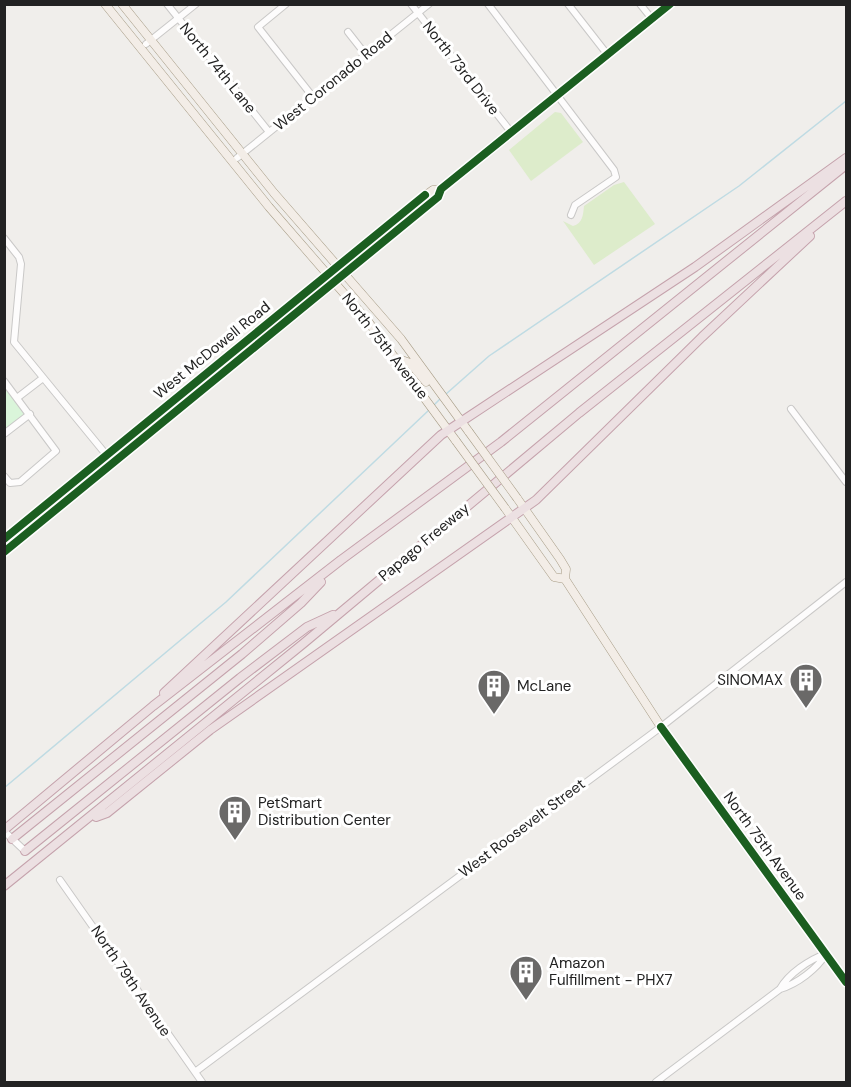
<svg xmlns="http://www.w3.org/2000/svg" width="851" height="1087" font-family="'DM Sans',sans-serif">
<rect width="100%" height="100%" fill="#f0eeeb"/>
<!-- grass -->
<path fill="#ddeccb" d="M555 112 561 113 583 142 531 181 509 150Z
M624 182 655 224 594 265 563 221 573 226C583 223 583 215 584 206L614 185Z"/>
<!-- park -->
<path fill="#daf5da" d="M4 386 26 414 5 430Z"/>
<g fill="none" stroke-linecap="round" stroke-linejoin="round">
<!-- stream -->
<path stroke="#bfdbe3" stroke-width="1.5" d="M446 394 489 356 739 186 846 101
M433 406 440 399
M4 788 226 602 429 410"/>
<defs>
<path id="minor" d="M167 4 269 132
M286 4 258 27 313 97
M411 4 511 132
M488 4 614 170 616 177 575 205 571 215
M568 4 607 54
M640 4 652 19
M348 32 366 55
M146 44 196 4
M237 158 429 4
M4 238 19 257 21 264 14 342 113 463
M4 381 56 451 20 482 10 483 4 476
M17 398 43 378
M791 409 846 482
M4 434 30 414
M4 831 25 851
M60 880 202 1082
M780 989C788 974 810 959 826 954
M195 1072 661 727 846 582
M656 1082 780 989C797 984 817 969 826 954"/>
<path id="major" d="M105 4 269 207 367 320 456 441
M122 4 274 193 401 339 469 432
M396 358 410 363 426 382
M517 498 560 559 566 569 565 579 661 727 846 982
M505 508 554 577 565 579
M4 539 407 209 433 190 441 189
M4 552 438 197 441 189 670 4"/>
<path id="highway" d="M164 693 441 435 695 267 846 158
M96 817 107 813 210 730 536 500 702 337 810 236
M4 830 153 706 341 560 501 442 846 165
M12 839 242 654 301 603 321 582
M25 851 240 678 307 627 333 615
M4 886 304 643 579 413 846 201"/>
</defs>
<!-- minor casing -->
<use href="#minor" stroke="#c9c8c7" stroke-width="8"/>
<!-- major casing -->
<use href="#major" stroke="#a79c86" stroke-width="9"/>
<!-- highway casing -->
<use href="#highway" stroke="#c5a2ac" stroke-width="10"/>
<!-- minor -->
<use href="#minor" stroke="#fdfcfc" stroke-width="6"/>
<!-- major -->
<use href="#major" stroke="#f3ede7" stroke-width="8"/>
<!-- highway -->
<use href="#highway" stroke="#ece0e2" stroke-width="8"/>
<defs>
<path id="major-bridge" d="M469 432 517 498
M456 441 505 508"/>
</defs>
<!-- major-bridge casing -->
<use href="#major-bridge" stroke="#a79c86" stroke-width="9" stroke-linecap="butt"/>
<!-- major-bridge -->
<use href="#major-bridge" stroke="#f3ede7" stroke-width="8"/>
<defs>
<path id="cycleway" d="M4 539 425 195
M4 552 438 197 441 189 670 4
M661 727 846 982"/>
</defs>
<!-- cycleway casing -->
<use href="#cycleway" stroke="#fff" stroke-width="11"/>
<!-- cycleway -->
<use href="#cycleway" stroke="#1b5e20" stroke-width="8"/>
</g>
<!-- icons -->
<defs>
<symbol id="building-pin" viewBox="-11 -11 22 30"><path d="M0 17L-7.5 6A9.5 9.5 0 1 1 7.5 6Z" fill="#6a6968" stroke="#fff"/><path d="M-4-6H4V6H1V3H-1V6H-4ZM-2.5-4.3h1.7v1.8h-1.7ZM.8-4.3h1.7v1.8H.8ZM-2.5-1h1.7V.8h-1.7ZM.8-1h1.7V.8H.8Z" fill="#fff"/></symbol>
</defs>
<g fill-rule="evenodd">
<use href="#building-pin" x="787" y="661" width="38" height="52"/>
<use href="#building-pin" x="475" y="667" width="38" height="52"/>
<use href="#building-pin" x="216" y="793" width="38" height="52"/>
<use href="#building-pin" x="507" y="953" width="38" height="52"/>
</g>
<g text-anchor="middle" stroke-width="6" stroke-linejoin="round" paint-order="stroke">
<!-- street labels -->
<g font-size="15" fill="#222" stroke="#fff">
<text transform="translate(218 68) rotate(51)" y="5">North 74th Lane</text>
<text transform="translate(461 68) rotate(52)" y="5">North 73rd Drive</text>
<text transform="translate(333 81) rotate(-39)" y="5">West Coronado Road</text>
<text transform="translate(385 346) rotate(52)" y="5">North 75th Avenue</text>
<text transform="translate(212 350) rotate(-39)" y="5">West McDowell Road</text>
<text transform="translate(424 542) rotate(-40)" y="5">Papago Freeway</text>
<text transform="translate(522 828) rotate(-37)" y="5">West Roosevelt Street</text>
<text transform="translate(765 846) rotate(54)" y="5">North 75th Avenue</text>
<text transform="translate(131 981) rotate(56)" y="5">North 79th Avenue</text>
</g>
<!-- poi labels -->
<g font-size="15" fill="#222" stroke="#fff" text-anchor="start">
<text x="783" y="685" text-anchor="end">SINOMAX</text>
<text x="517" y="691">McLane</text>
<text x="258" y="808">PetSmart<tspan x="258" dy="17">Distribution Center</tspan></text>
<text x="549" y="968">Amazon<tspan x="549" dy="17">Fulfillment - PHX7</tspan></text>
</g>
</g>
<!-- border -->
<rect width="851" height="1087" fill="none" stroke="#222222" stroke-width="12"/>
</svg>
